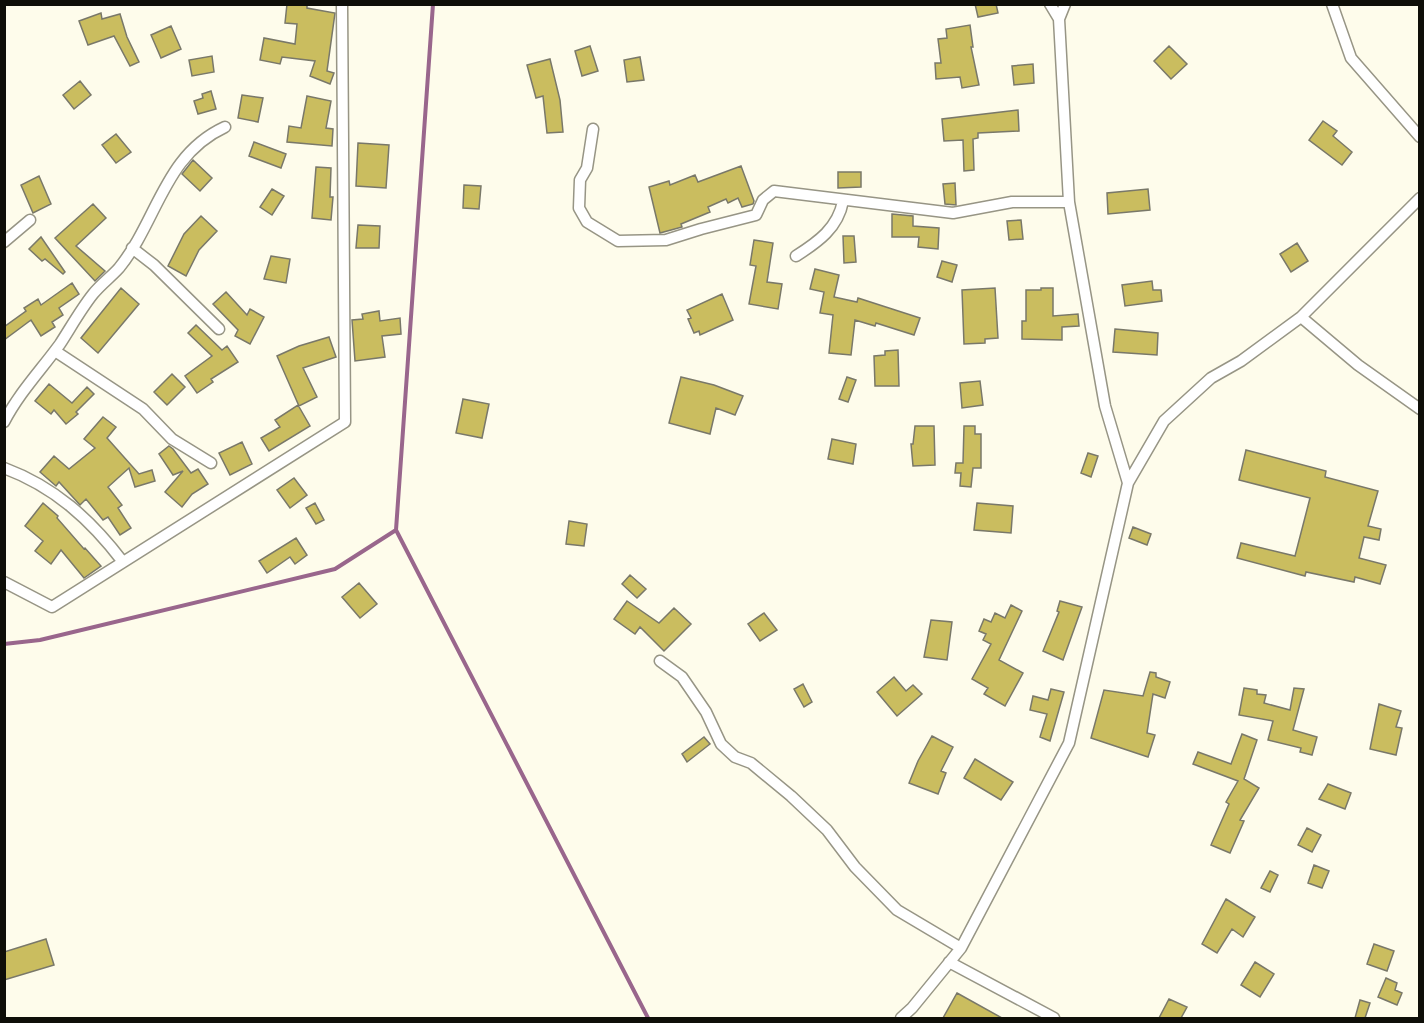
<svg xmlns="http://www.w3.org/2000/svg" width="1424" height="1023" font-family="Jost,sans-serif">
<rect width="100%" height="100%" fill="#fefceb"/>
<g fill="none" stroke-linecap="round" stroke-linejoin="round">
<!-- stream -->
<path stroke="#99668c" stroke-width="4" d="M433 4 396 530 648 1018
M4 644 40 640 335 569 396 530"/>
</g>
<!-- building -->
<path fill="#cabd5f" stroke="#797869" stroke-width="1.5" d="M287 4H307V8L335 13 327 71 334 73 330 84 310 76 315 61 282 57 280 64 260 60 264 38 295 44 297 24 285 23Z
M975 4H996L998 13 978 17Z
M101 13 102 19 120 14 127 37 139 62 130 66 114 36 88 45 79 21Z
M970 25 973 47H971L979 85 962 88 960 77 936 79 935 63H941L938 39 947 38 946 29Z
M171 26 181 49 161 58 151 35Z
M590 46 598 71 582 76 575 51Z
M1169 46 1187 64 1171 79 1154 61Z
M212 56 214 72 192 76 189 60Z
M640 57 644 80 627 82 624 60Z
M550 59 560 100 563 132 547 133 543 96 536 98 527 65Z
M1033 64 1034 83 1014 85 1012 66Z
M80 81 91 95 74 109 63 95Z
M211 91 216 109 198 114 194 101 203 98 202 94Z
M242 95 263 98 258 122 238 118Z
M307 96 331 101 326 128 333 129 332 146 287 142 289 126 301 128Z
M1018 110 1019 131 978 133V138L973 139 974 170 964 171 963 140 944 141 942 119Z
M1323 121 1337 131 1333 136 1352 152 1342 165 1309 140Z
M116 134 131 152 116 163 102 145Z
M254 142 286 154 281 168 249 156Z
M358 143 389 145 386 188 356 186Z
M193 160 212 178 200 191 182 174Z
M741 166 754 201 753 204 742 207 738 198 728 203 726 199 708 207 710 212 681 224 682 227 660 233 649 187 669 181 670 185 695 175 698 182Z
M316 167 331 168 330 197H333L331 220 312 218Z
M838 172H861V187L838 188Z
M39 176 51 204 33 213 21 185Z
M955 183 956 205 945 204 943 184Z
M464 185 481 186 479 209 463 208Z
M272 189 284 196 272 215 260 207Z
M1148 189 1150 210 1108 214 1107 193Z
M93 204 106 218 76 246 105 271 95 281 55 238Z
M892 214 913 216V226L939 228 938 249 918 247 919 237H892Z
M201 216 217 231 199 250 186 276 168 266 184 234Z
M1021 220 1023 239 1009 240 1007 221Z
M358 225 380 226 379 248H356Z
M843 236H854L856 262 844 263Z
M41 237 65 272 63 274 45 259 42 261 29 249Z
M754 240 773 243 767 282 782 284 778 309 749 304 756 266 750 265Z
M1297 243 1308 261 1291 272 1280 254Z
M271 256 290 259 286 283 264 279Z
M942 261 957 265 952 282 937 277Z
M815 269 839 275 834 297 857 302 858 298 920 318 914 335 876 323 875 326 855 320 851 355 829 353 833 315 820 313 824 292 810 289Z
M1152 281 1153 290H1161L1162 301 1125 306 1122 285Z
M72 283 79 294 59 308 63 315 52 322 55 327 41 336 31 320 4 340V327L26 311 24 308 38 299 41 305Z
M121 288 139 304 98 353 81 338Z
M995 288 998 338 985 339V343L964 344 962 290Z
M1041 288H1053V316L1078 314 1079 326 1062 327V340L1022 339V321H1026V290H1041Z
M226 292 247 315 250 309 264 317 250 344 235 336 238 330 213 304Z
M722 294 733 320 700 335 699 331 694 333 688 319 691 318 687 310Z
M379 311 380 321 400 318 401 334 382 336 385 357 355 361 352 320 363 319 362 314Z
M196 325 222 350 227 346 238 362 211 379 213 382 197 393 185 376 212 356 188 333Z
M1115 329 1158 333 1157 355 1113 352Z
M329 337 336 357 303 368 317 397 299 406 277 356 299 346Z
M898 350 899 386H875L874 356 885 355V351Z
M172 374 185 387 167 405 154 392Z
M681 377 714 385 743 396 735 415 716 408 710 434 669 423Z
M847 377 856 380 848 402 839 399Z
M980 381 983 405 962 408 960 383Z
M49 384 72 403 87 387 94 394 76 412 78 414 66 424 54 410 51 414 35 401Z
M463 399 489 404 482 438 456 433Z
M298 405 310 426 269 451 261 438 280 427 275 420Z
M103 417 116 427 107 438 139 474 152 470 155 481 135 487 129 468 108 487 122 505 118 508 131 528 120 535 108 517 103 520 86 499 80 505 59 482 56 486 40 472 54 456 69 469 95 448 84 439Z
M915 426H934L935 465 913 466 911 444H913Z
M964 426H975V434H981V468H973L971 487 960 486 961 473H955L956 463H963Z
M832 439 856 444 853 464 828 459Z
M242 442 252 464 230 475 219 453Z
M169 446 173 449 191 473 198 469 208 484 192 494 182 507 165 492 183 471 173 475 159 454Z
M1246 450 1326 471 1325 477 1378 491 1368 526 1381 529 1379 540 1364 537 1359 558 1386 565 1380 584 1355 577 1354 582 1306 572 1305 576 1237 558 1241 543 1295 556 1310 498 1239 480Z
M1088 453 1098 456 1091 477 1081 473Z
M294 478 307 495 290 508 277 490Z
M43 503 58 516 57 518 84 549 85 548 101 566 84 578 61 550 51 564 35 551 43 541 25 526Z
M315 503 324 520 316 524 306 508Z
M977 503 1013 506 1011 533 974 530Z
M569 521 587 524 584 546 566 544Z
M1133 527 1151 534 1147 545 1129 538Z
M296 538 307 555 295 564 290 557 267 573 259 561Z
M630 575 646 589 637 598 622 584Z
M359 583 377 604 360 618 342 597Z
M627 601 659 623 674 608 691 624 664 651 640 627 635 634 614 619Z
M1060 601 1082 607 1063 660 1043 651 1059 612 1057 611Z
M1011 605 1022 611 999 660 1023 673 1005 706 984 694 988 688 972 679 991 644 983 640 986 634 979 631 984 619 991 622 995 613 1005 618Z
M764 613 777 630 760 641 748 624Z
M931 620 952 622 947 660 924 657Z
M1150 672 1156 673V677L1170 682 1165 698 1153 694 1147 733 1155 735 1148 757 1091 738 1104 690 1143 696Z
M894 677 906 691 913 685 922 694 897 716 877 692Z
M803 684 812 702 804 707 794 689Z
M1244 688 1257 690V694L1266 695 1264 703 1290 710 1294 688 1304 689 1293 730 1317 737 1312 755 1300 752 1301 748 1268 740 1273 721 1239 715Z
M1051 689 1064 692 1050 741 1040 737 1047 714 1030 710 1033 696 1048 700Z
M1379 704 1401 711 1396 727 1402 728 1396 755 1370 749Z
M1242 734 1257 740 1244 779 1259 788 1240 820 1244 821 1230 853 1211 845 1229 804 1226 802 1238 781 1193 764 1198 752 1231 764Z
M932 736 953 747 941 771 946 773 938 794 909 783 918 761Z
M704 737 710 744 687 762 682 754Z
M975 759 1013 782 1001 800 964 778Z
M1328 784 1351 793 1345 809 1319 799Z
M1307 828 1321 835 1312 852 1298 845Z
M1314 865 1329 871 1322 888 1308 883Z
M1270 871 1278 875 1270 892 1261 888Z
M1226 899 1255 917 1243 937 1232 929 1217 953 1202 944Z
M46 939 54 965 4 980V952Z
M1374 944 1394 951 1387 971 1367 964Z
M1255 962 1274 974 1260 997 1241 985Z
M1386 978 1397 983 1395 990 1402 993 1397 1005 1378 997Z
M957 993 1002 1018H943Z
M1169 999 1187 1007 1181 1018H1159Z
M1360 1000 1370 1003 1365 1018H1355Z"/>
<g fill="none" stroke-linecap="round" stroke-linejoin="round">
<defs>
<path id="minor" d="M1050 4 1059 19
M1332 4 1351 58 1420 137
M593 129 587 168 580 180 579 208 587 222 618 241 666 240 701 229 756 215 763 200 774 191 953 213 1012 202H1069
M4 242 30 220
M132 248 154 265 219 329
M796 256C818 242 838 228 843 201
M1301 317 1358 365 1420 409
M55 351 143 409 172 439 211 463
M4 422C19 393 41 370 60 344 71 327 81 309 93 294 101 284 111 277 119 268 158 220 164 155 225 127
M4 468C55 487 91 520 123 562
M1128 483 1164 421 1211 378 1241 361 1301 317 1420 198
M4 582 52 607 345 422 342 4
M660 661 682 677 706 712 721 744 735 757 751 763 791 796 827 830 855 867 897 910 961 948
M949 962 1054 1018
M901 1018 912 1008 961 948 1069 743 1128 483 1105 406 1069 202 1059 19 1065 4"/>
</defs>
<!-- minor casing -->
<use href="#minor" stroke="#979585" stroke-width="13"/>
<!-- minor -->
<use href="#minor" stroke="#fff" stroke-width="10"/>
</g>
<!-- border -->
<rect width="1424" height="1023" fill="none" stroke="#0e0e08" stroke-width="12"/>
</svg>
